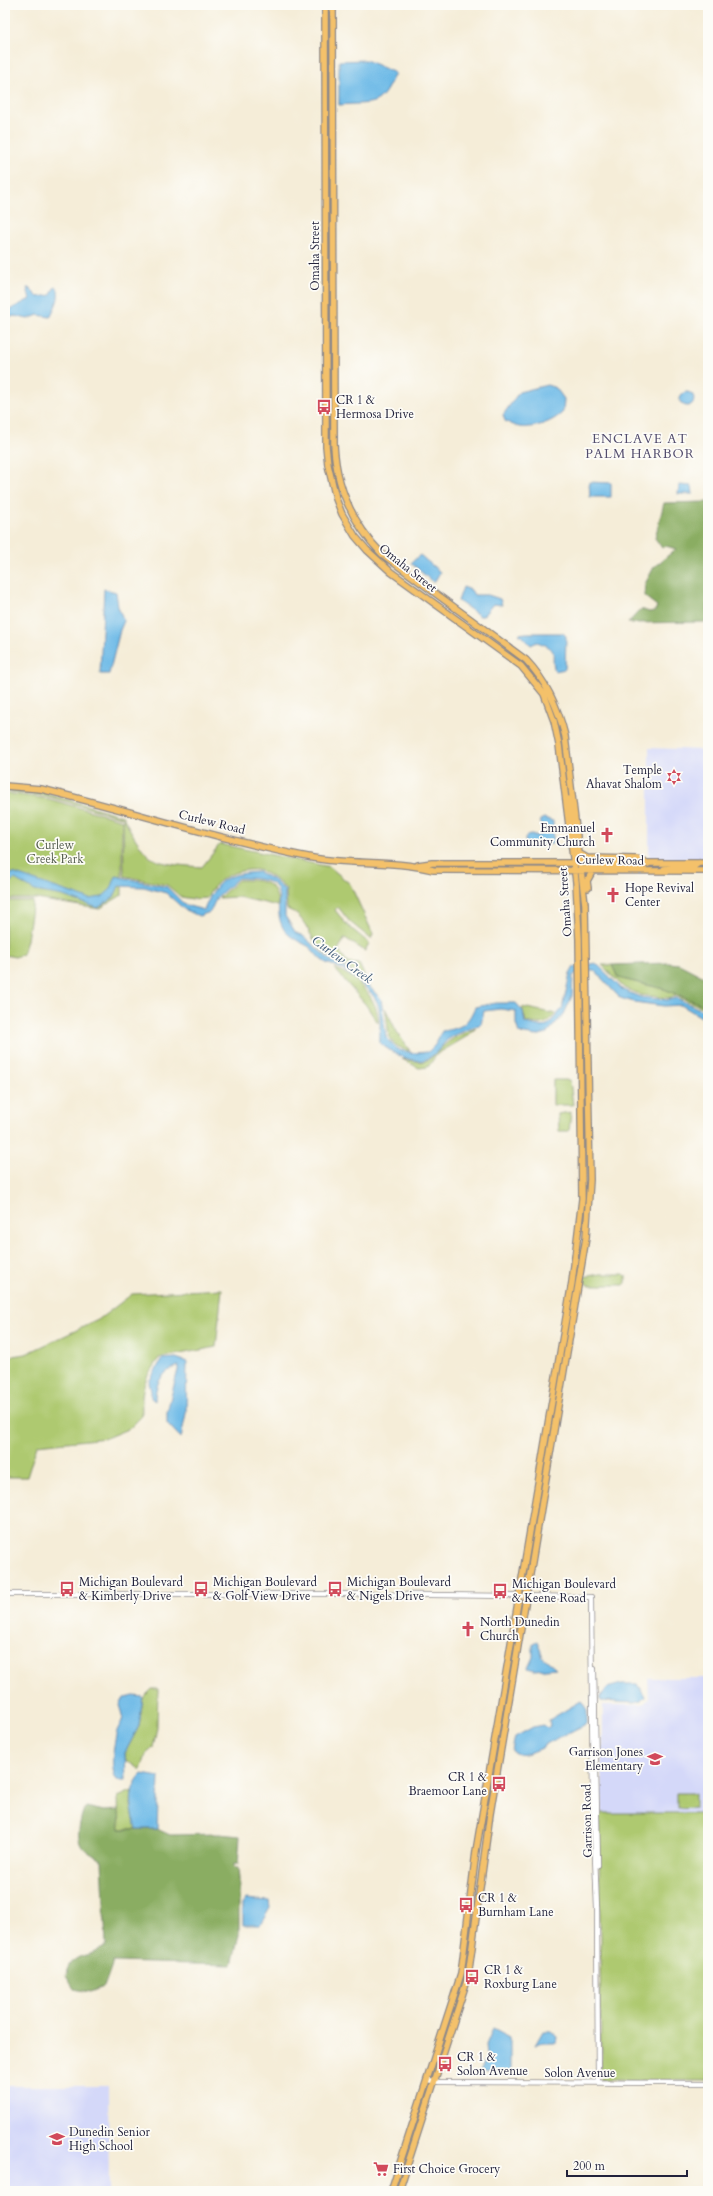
<svg xmlns="http://www.w3.org/2000/svg" width="713" height="2196" font-family="Cardo,serif">
<rect width="100%" height="100%" fill="#fdfcf7"/>
<filter id="ink" filterUnits="userSpaceOnUse"><feTurbulence type="fractalNoise" baseFrequency=".025" numOctaves="2"/><feDisplacementMap in="SourceGraphic" scale="8" xChannelSelector="R" yChannelSelector="G"/><feConvolveMatrix kernelMatrix="1 2 1 2 8 2 1 2 1" color-interpolation-filters="sRGB"/></filter>
<filter id="wash" filterUnits="userSpaceOnUse"><feTurbulence type="fractalNoise" baseFrequency=".012" numOctaves="4" result="noise"/><feDisplacementMap in="SourceGraphic" scale="16" xChannelSelector="R" yChannelSelector="G"/><feGaussianBlur stdDeviation="0.9" result="paint"/><feColorMatrix in="noise" values="0 0 0 0 0 0 0 0 0 0 0 0 0 0 0 0 0 1.4 0 .05"/><feComposite in="paint" operator="in"/></filter>
<g filter="url(#wash)">
<rect width="100%" height="100%" fill="#f5edd8"/>
<!-- built -->
<path fill="#d4d8f9" d="M649 748 704 750V859H649Z
M648 1678H708V1813H602L603 1705H643L649 1698Z
M5 2086H108L109 2191H5Z"/>
<!-- green -->
<path fill="#aec96f" stroke="#687655" d="M5 788 43 792 123 816C128 827 141 850 150 857 160 865 190 866 202 867L220 844 330 867 350 884 373 934 371 939 350 922 338 907 335 910 347 925 369 943 365 951 345 938 338 950 348 963 359 964 367 981C352 968 332 962 319 947 308 934 305 915 287 909L286 889C278 882 271 875 261 871 257 869 252 870 248 870 229 872 215 881 207 898L193 899 181 897 167 885 124 876 123 818 50 797 5 791Z
M5 793 49 799 122 820V895L99 909 36 899H5Z
M238 880C261 880 277 880 278 906L238 897 219 898Z
M5 901H33L27 940 23 954 15 957 5 955Z
M602 965H612L618 978 664 989 708 1007V1010L676 996 668 998 641 995 624 988Z
M334 968C355 976 380 999 378 1023L366 1005Z
M522 1007 556 1014C544 1026 543 1025 526 1022Z
M385 1008 397 1032 410 1051C383 1045 390 1029 385 1008Z
M476 1028 466 1037 437 1054 428 1067 419 1068 402 1059C433 1065 426 1060 448 1042 456 1036 467 1032 476 1028Z
M553 1080H570L573 1105H553Z
M571 1112 569 1131H559L558 1114Z
M600 1274H624L626 1276V1283L624 1285H589L582 1281 583 1277Z
M222 1289 216 1347 159 1358C143 1380 141 1389 142 1416L130 1428 106 1438 37 1445 27 1477H5V1357L26 1354 98 1320 132 1294Z
M152 1689H158L157 1727 153 1748 146 1754 141 1770 125 1759V1753L139 1726 143 1698Z
M132 1791 131 1805 136 1829H119L118 1797Z
M677 1793H695V1807L677 1808Z
M599 1813H708V2081L601 2080Z"/>
<!-- forest -->
<path fill="#8aad62" stroke="#56684e" d="M708 502V622L628 623 641 609 649 612 655 611 657 606 644 596 645 584 654 567 676 549 666 546 662 548 655 538 664 503Z
M669 963 679 964 708 979V1007L664 989 618 978 612 965Z
M86 1807 104 1811 119 1810 120 1829H157L170 1835 219 1834 240 1836 238 1864H234V1868H238L239 1878V1934L232 1965 113 1962 104 1987 90 1992 74 1989 66 1976C74 1947 88 1962 106 1945L102 1860C84 1850 75 1846 80 1824 82 1817 81 1813 86 1807Z"/>
<!-- water -->
<path fill="#6dbae7" stroke="#486e91" d="M366 60 395 73C379 109 376 102 339 105V61Z
M57 287C61 298 55 307 50 317L38 315 28 319 15 316 5 318V309L9 310 30 299 27 288H29L38 297 51 295 54 288Z
M547 385 556 388 564 399 563 412C553 422 534 429 519 427 515 426 509 423 505 421L503 415 519 392Z
M680 399a7 7 0 1 1 14 0a7 7 0 1 1-14 0Z
M589 482 611 483V497H590Z
M679 485 692 486 693 494H678Z
M420 555 440 572 434 583 411 563Z
M463 587 471 590 474 595H488L500 599 502 605 493 604 483 616H480L458 601Z
M104 589 116 592 118 607 124 621 120 630 109 674H100Z
M526 633H563L566 636 565 669 555 671C549 654 562 650 537 642L531 645 519 634Z
M544 818 553 821V843C545 847 539 843 531 847L526 845 525 839 527 835 531 834 538 836 542 834 543 831 540 820Z
M259 872 272 879 285 890V916L296 933 303 936 330 960 360 977 381 999 386 1037 398 1050 414 1053 428 1052 435 1045 442 1031C462 1028 467 1025 475 1007L496 1003H516L523 1011 525 1023 543 1027 549 1024 562 1009 570 974 574 967 596 963 623 990 640 997 668 1000 676 998 708 1013V1021L681 1005 664 1006 634 1002 620 998 594 970C586 970 579 970 573 976L572 996 564 1014 547 1033 536 1036 519 1033 516 1024V1011L500 1009 484 1011 481 1024C470 1029 457 1033 447 1040 442 1045 438 1052 432 1056 417 1068 392 1053 380 1043 379 1028 383 1012 375 998 369 989 349 973 340 968 335 965 328 965 323 961 317 957 314 950 308 946 300 942 291 938 285 931 266 903 302 878 238 878L217 897 210 912 199 916 185 910 166 893 144 887 119 886 114 897 98 908 63 896 35 891 15 879 5 884V878L13 873 89 899 102 897 111 889 116 876 167 887 185 905 204 910C217 879 225 874 259 872Z
M176 1358 187 1362 186 1413 181 1438 167 1423V1412L179 1366C162 1371 155 1383 155 1401L151 1398V1391L149 1382 162 1359Z
M537 1641 543 1657 556 1668 534 1670 528 1668 533 1657V1643Z
M621 1684H637L645 1697 641 1701 635 1703 601 1701 600 1698 607 1688Z
M134 1696 143 1697 139 1726 125 1753 126 1780H117C109 1769 114 1744 117 1731 119 1726 122 1723 123 1717 123 1713 121 1709 120 1705L124 1698Z
M581 1701 587 1710V1721L584 1725 544 1745 543 1748C532 1751 522 1759 512 1751L515 1737 533 1727 544 1725 547 1728 550 1726 549 1720Z
M142 1774 159 1777 157 1829H136C132 1809 126 1790 142 1774Z
M245 1899 269 1901 270 1908 260 1925H243V1904Z
M493 2028 510 2037V2073L480 2071 487 2057 486 2045Z
M543 2031H551L558 2037 557 2043H544L535 2045Z"/>
</g>
<g filter="url(#ink)">
<g fill="none" stroke-linecap="round" stroke-linejoin="round">
<defs>
<path id="minor" d="M5 1594H345L591 1597 593 1804 597 1909
M594 1669 598 1865
M597 1907 598 2083
M428 2080 439 2082 708 2083"/>
<path id="major" d="M325 5 326 446 328 465 336 499 342 514 355 536 367 550 391 572 521 666 544 694 554 721 559 745 576 882 579 939 582 1199 572 1282 476 1851 461 1974 391 2191
M333 5 334 444C336 487 352 523 382 554L526 660C547 682 558 707 565 736L585 904 590 1180 586 1238 490 1814 468 1977 399 2191
M5 786 41 789C132 811 221 840 313 858 353 865 394 860 433 870L708 871
M568 799 577 861
M580 856V854L587 858 637 859 644 861
M418 865 432 863H708
M664 869 693 867 699 863
M580 871 592 866H641L648 864
M588 888 587 881 592 872 589 871"/>
</defs>
<!-- minor casing -->
<use href="#minor" stroke="#8c888a" stroke-width="6"/>
<!-- major casing -->
<use href="#major" stroke="#8c888a" stroke-width="8"/>
<!-- minor -->
<use href="#minor" stroke="#fff" stroke-width="4.5"/>
<!-- major -->
<use href="#major" stroke="#f4c16a" stroke-width="5.5"/>
</g>
</g>
<!-- icons -->
<defs>
<symbol id="bus-bare" viewBox="-9 -9 18 18"><path d="M-5-6H5V4H4V6H2V4H-2V6H-4V4H-5ZM-3.5-4V0h7V-4ZM-3.5 1.2v1.5H-2V1.2ZM2 1.2v1.5H3.5V1.2Z" fill="#d1495b" stroke="#fdfcf7" stroke-width="2.5" paint-order="stroke"/></symbol>
<symbol id="synagogue-bare" viewBox="-9 -9 18 18"><path d="M0-6.5L5.6 3.2H-5.6ZM0 6.5L5.6-3.2H-5.6Z" fill="#d1495b" stroke="#fdfcf7" stroke-width="2.5" paint-order="stroke"/></symbol>
<symbol id="church-bare" viewBox="-9 -9 18 18"><path d="M-1.2-6h2.4v3.5h3.3v2.4h-3.3V6h-2.4V-.1h-3.3v-2.4h3.3Z" fill="#d1495b" stroke="#fdfcf7" stroke-width="2.5" paint-order="stroke"/></symbol>
<symbol id="school-bare" viewBox="-9 -9 18 18"><path d="M0-5L7-2L0 1L-7-2ZM-4 1L0 2.5L4 1V4Q0 6-4 4Z" fill="#d1495b" stroke="#fdfcf7" stroke-width="2.5" paint-order="stroke"/></symbol>
<symbol id="supermarket-bare" viewBox="-9 -9 18 18"><path d="M-6-5.5h2.5l.6 2H6L4.5 2H-2.5L-4.4-4H-6ZM-1.5 3.2a1.3 1.3 0 1 0 .1 0ZM3 3.2a1.3 1.3 0 1 0 .1 0Z" fill="#d1495b" stroke="#fdfcf7" stroke-width="2.5" paint-order="stroke"/></symbol>
</defs>
<g fill-rule="evenodd">
<use href="#bus-bare" x="313" y="396" width="22" height="22"/>
<use href="#synagogue-bare" x="663" y="766" width="22" height="22"/>
<use href="#church-bare" x="596" y="824" width="22" height="22"/>
<use href="#church-bare" x="602" y="884" width="22" height="22"/>
<use href="#bus-bare" x="56" y="1578" width="22" height="22"/>
<use href="#bus-bare" x="190" y="1578" width="22" height="22"/>
<use href="#bus-bare" x="324" y="1578" width="22" height="22"/>
<use href="#bus-bare" x="489" y="1580" width="22" height="22"/>
<use href="#church-bare" x="457" y="1618" width="22" height="22"/>
<use href="#school-bare" x="644" y="1748" width="22" height="22"/>
<use href="#bus-bare" x="488" y="1773" width="22" height="22"/>
<use href="#bus-bare" x="455" y="1894" width="22" height="22"/>
<use href="#bus-bare" x="461" y="1966" width="22" height="22"/>
<use href="#bus-bare" x="434" y="2053" width="22" height="22"/>
<use href="#school-bare" x="46" y="2128" width="22" height="22"/>
<use href="#supermarket-bare" x="370" y="2158" width="22" height="22"/>
</g>
<g text-anchor="middle" stroke-width="3.5" stroke-linejoin="round" paint-order="stroke">
<!-- street labels -->
<g font-size="12" fill="#22223b" stroke="#fdfcf7">
<text transform="translate(315 256) rotate(-90)" y="4">Omaha Street</text>
<text transform="translate(408 568) rotate(38)" y="4">Omaha Street</text>
<text transform="translate(212 822) rotate(14)" y="4">Curlew Road</text>
<text transform="translate(610 860) rotate(1)" y="4">Curlew Road</text>
<text transform="translate(565 902) rotate(-94)" y="4">Omaha Street</text>
<text transform="translate(587 1821) rotate(-91)" y="4">Garrison Road</text>
<text x="580" y="2077">Solon Avenue</text>
</g>
<!-- poi labels -->
<g font-size="12" fill="#22223b" stroke="#fdfcf7" text-anchor="start">
<text x="336" y="404">CR 1 &amp;<tspan x="336" dy="14">Hermosa Drive</tspan></text>
<text x="662" y="774" text-anchor="end">Temple<tspan x="662" dy="14">Ahavat Shalom</tspan></text>
<text x="595" y="832" text-anchor="end">Emmanuel<tspan x="595" dy="14">Community Church</tspan></text>
<text x="625" y="892">Hope Revival<tspan x="625" dy="14">Center</tspan></text>
<text x="79" y="1586">Michigan Boulevard<tspan x="79" dy="14">&amp; Kimberly Drive</tspan></text>
<text x="213" y="1586">Michigan Boulevard<tspan x="213" dy="14">&amp; Golf View Drive</tspan></text>
<text x="347" y="1586">Michigan Boulevard<tspan x="347" dy="14">&amp; Nigels Drive</tspan></text>
<text x="512" y="1588">Michigan Boulevard<tspan x="512" dy="14">&amp; Keene Road</tspan></text>
<text x="480" y="1626">North Dunedin<tspan x="480" dy="14">Church</tspan></text>
<text x="643" y="1756" text-anchor="end">Garrison Jones<tspan x="643" dy="14">Elementary</tspan></text>
<text x="487" y="1781" text-anchor="end">CR 1 &amp;<tspan x="487" dy="14">Braemoor Lane</tspan></text>
<text x="478" y="1902">CR 1 &amp;<tspan x="478" dy="14">Burnham Lane</tspan></text>
<text x="484" y="1974">CR 1 &amp;<tspan x="484" dy="14">Roxburg Lane</tspan></text>
<text x="457" y="2061">CR 1 &amp;<tspan x="457" dy="14">Solon Avenue</tspan></text>
<text x="69" y="2136">Dunedin Senior<tspan x="69" dy="14">High School</tspan></text>
<text x="393" y="2173">First Choice Grocery</text>
</g>
<!-- park labels -->
<g font-size="12" fill="#535c4d" stroke="#fdfcf7">
<text x="55" y="849">Curlew<tspan x="55" dy="14">Creek Park</tspan></text>
</g>
<!-- neighbourhood labels -->
<g font-size="13" letter-spacing="1" fill="#534d6d" stroke="#fdfcf7">
<text x="640" y="443">ENCLAVE AT<tspan x="640" dy="15">PALM HARBOR</tspan></text>
</g>
<!-- water labels -->
<g font-size="13" font-style="italic" fill="#3c5777" stroke="#fdfcf7">
<text transform="translate(343 959) rotate(36)" y="5">Curlew Creek</text>
</g>
</g>
<!-- margin -->
<rect width="713" height="2196" fill="none" stroke="#fdfcf7" stroke-width="20"/>
<!-- scale -->
<path d="M567 2170v6h120v-6" fill="none" stroke="#22223b" stroke-width="2"/>
<text x="573" y="2170" font-size="12" fill="#22223b" stroke="#fdfcf7" stroke-width="3" paint-order="stroke">200 m</text>
</svg>
